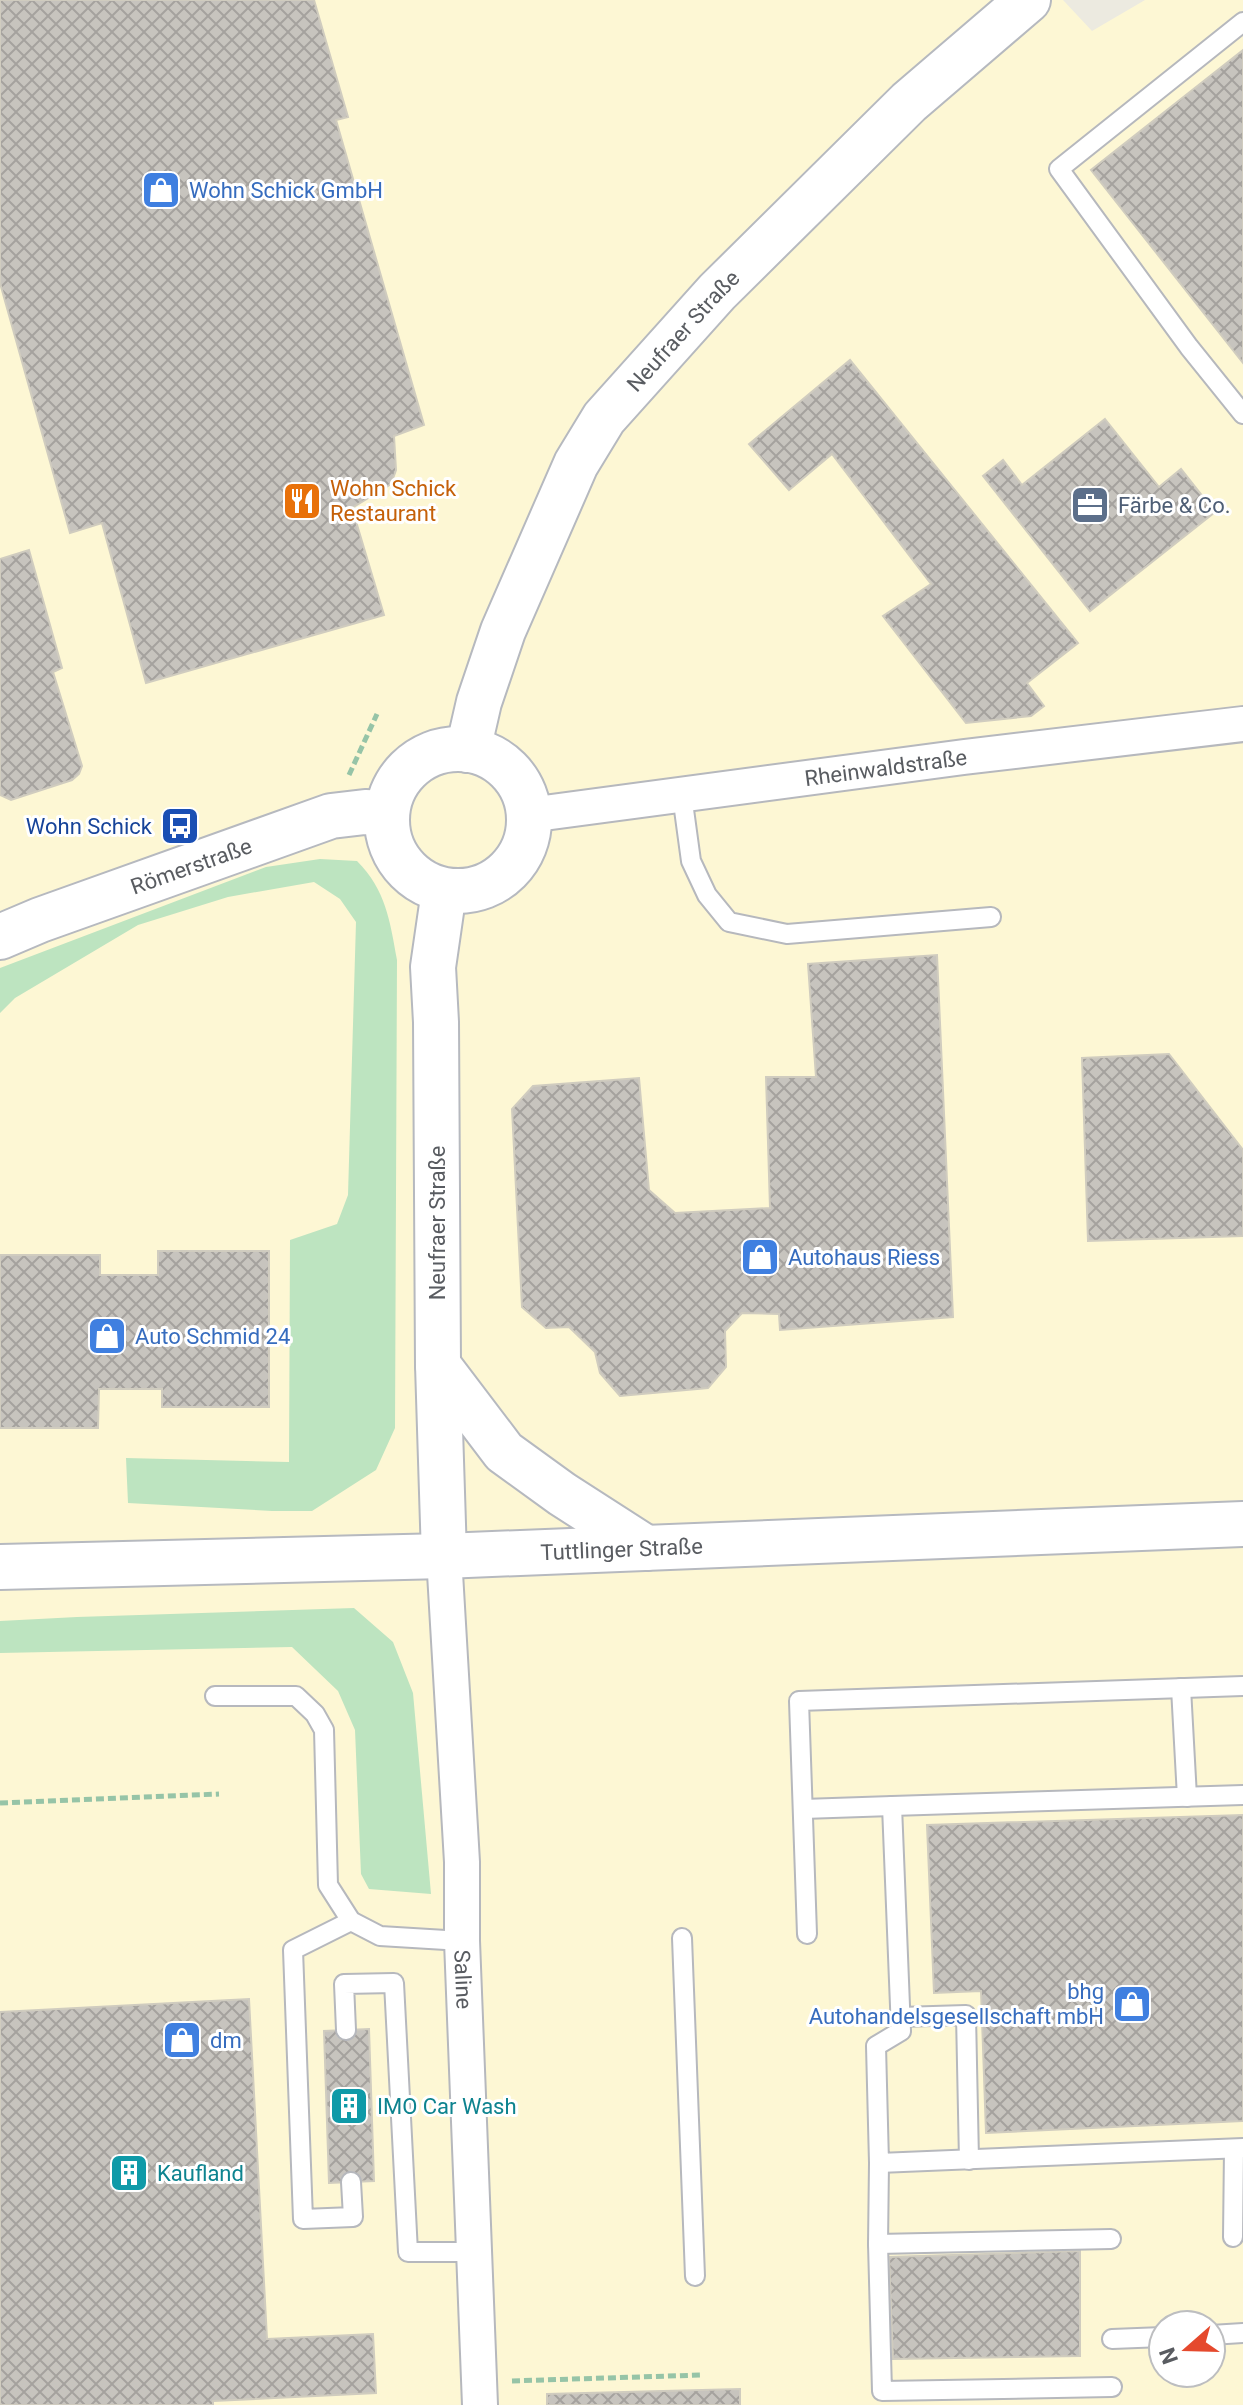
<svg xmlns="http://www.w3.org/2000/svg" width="1243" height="2405" viewBox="0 0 1243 2405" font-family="Roboto,sans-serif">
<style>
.commercial{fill:#fdf7d4;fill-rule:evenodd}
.green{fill:#bde4c0}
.building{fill:url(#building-cross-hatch);stroke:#d0ccbf;stroke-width:2}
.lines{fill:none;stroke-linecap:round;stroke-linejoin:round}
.lane-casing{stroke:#b6b8bd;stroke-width:22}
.street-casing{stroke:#b6b8bd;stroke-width:38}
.secondary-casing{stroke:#b6b9bf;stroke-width:48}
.path{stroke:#96c4a7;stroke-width:5;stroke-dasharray:8 4;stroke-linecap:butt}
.lane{stroke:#fff;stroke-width:18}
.street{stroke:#fff;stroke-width:34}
.secondary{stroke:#fff;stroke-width:44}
.labels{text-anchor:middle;stroke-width:6;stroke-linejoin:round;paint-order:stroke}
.shop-label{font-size:22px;fill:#366cbe;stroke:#fff;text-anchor:start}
.street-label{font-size:22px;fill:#595c61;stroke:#fff}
.food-label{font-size:22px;fill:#c56008;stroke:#fff;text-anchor:start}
.service-label{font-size:22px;fill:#4e5e75;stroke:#fff;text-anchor:start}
.transit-label{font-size:22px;fill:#164399;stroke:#fff;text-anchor:end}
.culture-label{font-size:22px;fill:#0d838f;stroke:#fff;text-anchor:start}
</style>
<defs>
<pattern id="building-cross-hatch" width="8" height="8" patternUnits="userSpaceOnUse" patternTransform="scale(2)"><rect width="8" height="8" fill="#c7c4be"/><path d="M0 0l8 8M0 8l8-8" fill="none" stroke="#a5a29e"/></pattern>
</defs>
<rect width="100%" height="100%" fill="#eceae0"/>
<path class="commercial" d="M0 0H1063L1092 31 1145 0H1243V2405H0ZM1163 2325H1211V2373H1163Z"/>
<g class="green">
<path d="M320 859 357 861C386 890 390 921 397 960L395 1428 376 1470 312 1511H272L128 1503 126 1458 289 1462 290 1240 337 1224 348 1195 356 922 340 899 314 882 228 897 138 925 15 998 0 1013V968L266 867Z"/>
<polygon points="354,1608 393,1642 413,1693 431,1894 369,1889 361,1874 355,1730 338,1691 292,1647 0,1653 0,1621 77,1617"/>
</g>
<g class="building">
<polygon points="0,0 314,0 348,117 336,120 424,425 394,436 396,470 391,484 352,508 384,615 146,683 102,523 70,533 0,283"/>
<polygon points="1243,50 1243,363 1091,170"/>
<polygon points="850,360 1078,643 1027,683 1044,706 1031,716 966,723 883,616 931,584 832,454 789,490 749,444"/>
<polygon points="1105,419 1159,487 1181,469 1215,512 1090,611 983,476 1003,460 1022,485"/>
<polygon points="29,550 62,668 53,672 82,766 79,774 72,780 11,800 0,795 0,559"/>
<polygon points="937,955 953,1317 780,1330 779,1314 742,1313 725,1331 726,1367 708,1388 620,1396 600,1373 595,1352 569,1327 546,1328 522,1307 512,1109 533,1086 639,1078 649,1190 675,1213 770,1208 766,1077 816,1077 808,964"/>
<polygon points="1169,1054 1243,1150 1243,1236 1088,1241 1082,1058"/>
<polygon points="158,1251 269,1251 269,1407 162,1407 162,1389 99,1389 98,1428 0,1428 0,1255 100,1255 100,1275 158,1275"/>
<polygon points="1243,1815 1243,2121 986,2133 981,1991 934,1993 927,1825"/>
<polygon points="249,1999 267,2339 373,2334 376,2393 213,2401 213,2405 0,2405 0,2012"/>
<polygon points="369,2029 374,2181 329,2183 324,2031"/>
<polygon points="1080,2251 1080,2356 893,2359 889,2257"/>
<polygon points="740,2389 740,2405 547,2405 547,2394"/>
</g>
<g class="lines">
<defs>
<g id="lane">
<polyline points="1243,22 1059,169 1189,347 1243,414"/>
<polyline points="682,795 691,861 707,895 729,922 787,934 991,917"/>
<polyline points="1181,1688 1187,1797"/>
<polyline points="215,1696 296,1696 315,1714 324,1730 328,1885 351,1921 380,1936 462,1941"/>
<polyline points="1243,1795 892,1806 901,2031 876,2046 879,2163 1243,2148"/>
<polyline points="803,1809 892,1806"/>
<polyline points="351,1921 293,1950 303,2219 353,2217 351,2182"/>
<polyline points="807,1934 799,1701 1243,1686"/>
<polyline points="682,1938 695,2276"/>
<polyline points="900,2017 966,2015 969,2160"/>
<polyline points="346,2030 344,1984 394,1983 408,2252 474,2252"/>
<polyline points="879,2163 878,2244 1111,2239"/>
<polyline points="1233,2237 1234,2149"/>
<polyline points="878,2244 882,2391 1112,2387"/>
<polyline points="1211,2335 1243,2333"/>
<polyline points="1112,2339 1163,2337"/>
</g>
<g id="street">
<path id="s1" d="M529 815 964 757 1243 724"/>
<path id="s2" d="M444 1556 462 1862V1941L480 2405"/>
</g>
<g id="secondary">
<circle cx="458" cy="820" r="71"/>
<path id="s3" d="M468 750 479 702 503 631 576 464 604 418 717 292 909 102 1028 0"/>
<path id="s4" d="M0 937 40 920 331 816 365 812 386 813"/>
<polyline points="438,1365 504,1452 562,1494 646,1548"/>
<polyline points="444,1556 438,1365 436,1022 433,967 444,891"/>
<path id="s5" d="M0 1567 444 1556 1243 1524"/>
</g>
</defs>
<use href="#lane" class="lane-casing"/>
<use href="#street" class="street-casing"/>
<use href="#secondary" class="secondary-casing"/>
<g class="path">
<polyline points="349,775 377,714"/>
<polyline points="0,1803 219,1794"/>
<polyline points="512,2381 701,2375"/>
</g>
<use href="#lane" class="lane"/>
<use href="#street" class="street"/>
<use href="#secondary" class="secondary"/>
</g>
<defs>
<symbol id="shop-square" viewBox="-11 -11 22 22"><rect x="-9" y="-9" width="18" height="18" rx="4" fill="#3f7fe0" stroke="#fff"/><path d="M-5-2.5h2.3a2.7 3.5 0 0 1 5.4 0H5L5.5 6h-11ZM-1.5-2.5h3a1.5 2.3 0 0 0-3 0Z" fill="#fff"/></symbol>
<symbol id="restaurant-square" viewBox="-11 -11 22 22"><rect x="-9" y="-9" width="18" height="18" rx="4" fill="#e8710a" stroke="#fff"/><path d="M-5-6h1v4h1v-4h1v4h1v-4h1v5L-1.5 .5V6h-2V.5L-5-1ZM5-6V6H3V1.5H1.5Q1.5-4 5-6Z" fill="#fff"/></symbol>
<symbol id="office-square" viewBox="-11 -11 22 22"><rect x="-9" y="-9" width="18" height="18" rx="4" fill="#5c6f8a" stroke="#fff"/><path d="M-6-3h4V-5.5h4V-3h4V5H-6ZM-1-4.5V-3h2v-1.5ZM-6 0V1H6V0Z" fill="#fff"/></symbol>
<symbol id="bus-square" viewBox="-11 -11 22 22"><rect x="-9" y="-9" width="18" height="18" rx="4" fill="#1a4fb4" stroke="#fff"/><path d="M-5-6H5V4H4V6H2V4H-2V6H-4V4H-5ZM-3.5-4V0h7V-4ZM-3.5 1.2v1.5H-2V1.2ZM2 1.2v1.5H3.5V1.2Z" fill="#fff"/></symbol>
<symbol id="building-square" viewBox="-11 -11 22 22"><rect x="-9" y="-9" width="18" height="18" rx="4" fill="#0f9aa8" stroke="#fff"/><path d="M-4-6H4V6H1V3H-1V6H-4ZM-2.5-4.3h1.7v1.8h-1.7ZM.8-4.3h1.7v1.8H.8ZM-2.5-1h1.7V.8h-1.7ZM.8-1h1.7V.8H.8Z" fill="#fff"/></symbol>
</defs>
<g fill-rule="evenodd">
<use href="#shop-square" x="139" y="168" width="44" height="44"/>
<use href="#restaurant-square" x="280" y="479" width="44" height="44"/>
<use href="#office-square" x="1068" y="483" width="44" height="44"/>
<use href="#bus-square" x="158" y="804" width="44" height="44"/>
<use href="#shop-square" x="738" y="1235" width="44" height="44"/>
<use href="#shop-square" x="85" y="1314" width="44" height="44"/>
<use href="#shop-square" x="1110" y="1982" width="44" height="44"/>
<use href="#shop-square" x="160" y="2018" width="44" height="44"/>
<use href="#building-square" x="327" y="2084" width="44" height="44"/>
<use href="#building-square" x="107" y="2151" width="44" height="44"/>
</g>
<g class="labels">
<g class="shop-label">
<text x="189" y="198">Wohn Schick GmbH</text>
<text x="788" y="1265">Autohaus Riess</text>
<text x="135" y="1344">Auto Schmid 24</text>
<text x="1104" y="1999" text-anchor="end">bhg<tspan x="1104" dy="25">Autohandelsgesellschaft mbH</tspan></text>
<text x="210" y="2048">dm</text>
</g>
<g class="street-label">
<text dy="8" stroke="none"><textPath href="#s3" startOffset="478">Neufraer Straße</textPath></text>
<text dy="8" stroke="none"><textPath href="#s1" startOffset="360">Rheinwaldstraße</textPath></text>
<text dy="8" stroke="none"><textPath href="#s4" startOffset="204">Römerstraße</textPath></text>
<text transform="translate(437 1223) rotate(-90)" y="8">Neufraer Straße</text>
<text dy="8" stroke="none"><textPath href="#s5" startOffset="622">Tuttlinger Straße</textPath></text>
<text dy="8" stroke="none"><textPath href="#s2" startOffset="424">Saline</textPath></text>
</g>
<g class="food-label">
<text x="330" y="496">Wohn Schick<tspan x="330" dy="25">Restaurant</tspan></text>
</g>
<g class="service-label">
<text x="1118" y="513">Färbe &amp; Co.</text>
</g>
<g class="transit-label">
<text x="152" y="834">Wohn Schick</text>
</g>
<g class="culture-label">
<text x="377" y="2114">IMO Car Wash</text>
<text x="157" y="2181">Kaufland</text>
</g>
</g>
<g transform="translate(1187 2349) rotate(250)"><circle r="38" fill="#ffffff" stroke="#bdbec0" stroke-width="2"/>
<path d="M0-6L14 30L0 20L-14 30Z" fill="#e5492d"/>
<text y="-12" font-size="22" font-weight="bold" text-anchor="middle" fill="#595c61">N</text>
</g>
</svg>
